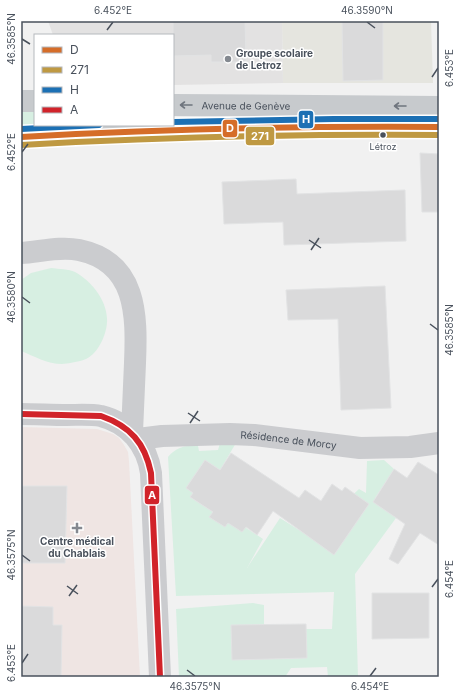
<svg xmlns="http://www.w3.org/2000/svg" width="460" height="698" viewBox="0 0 460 698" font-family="Inter,sans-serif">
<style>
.commercial{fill:#e5e5df}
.education{fill:#e3e2e2}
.medical{fill:#efe5e3}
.green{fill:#d7efe2}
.building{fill:#dadadb;stroke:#e2e3e4}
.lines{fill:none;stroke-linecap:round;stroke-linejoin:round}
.minor{stroke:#cbcccf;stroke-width:22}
.major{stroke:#c7cacd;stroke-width:22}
.bus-1-casing{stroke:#fff;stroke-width:9}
.bus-2-casing{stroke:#fff;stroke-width:9}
.bus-3-casing{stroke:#fff;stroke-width:9}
.bus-4-casing{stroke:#fff;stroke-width:9}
.bus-1{stroke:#d56d29;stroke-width:6}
.bus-2{stroke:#bf9942;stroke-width:6}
.bus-3{stroke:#1c70b4;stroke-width:6}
.bus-4{stroke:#d1232a;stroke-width:6}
.oneway{stroke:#6f757e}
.ticks{fill:none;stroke:#49515c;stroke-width:1.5}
.poi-dot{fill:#848990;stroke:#fff;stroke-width:1.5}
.bus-dot{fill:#49515c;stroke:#fff;stroke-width:1.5}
.labels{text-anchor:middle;stroke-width:3;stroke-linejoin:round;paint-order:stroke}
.bus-label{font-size:9px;fill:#49515c;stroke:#fff}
.poi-label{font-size:10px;font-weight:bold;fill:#49515c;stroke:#fff;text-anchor:start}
.street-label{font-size:10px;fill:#49515c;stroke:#fff}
.line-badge{stroke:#fff;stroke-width:1.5}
.badge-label{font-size:11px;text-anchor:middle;font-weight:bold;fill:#fff}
.neatline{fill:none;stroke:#49515c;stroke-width:1.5}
.ticks-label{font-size:10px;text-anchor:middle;fill:#49515c}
</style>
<rect width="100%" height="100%" fill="#f1f1f1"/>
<polygon class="commercial" points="282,21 431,21 433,83 283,83"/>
<polygon class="education" points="48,21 282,21 283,83 173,85 173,35 53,35"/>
<polygon class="medical" points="21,427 97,429 113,434 119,438 124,445 128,452 129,461 140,677 21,677"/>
<g class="green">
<polygon points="21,112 35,112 35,125 89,125 21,129"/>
<path d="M51 268C59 269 69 269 75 272 91 281 106 299 107 318 108 332 99 353 86 359 82 361 66 364 62 364 47 364 34 356 21 351V280L31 273Z"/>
<path d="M220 443H236L220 470 205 460 186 488 193 493 190 497 213 512 209 517 228 523 231 518 263 539 247 568 280 518 310 537 313 532 359 489 366 493 367 461 384 460 394 469 375 498 383 503 396 518 355 574 358 677H328L327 667 291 668 285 677H179L176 609 253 603 264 605V627L306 629H332L334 592 176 596 168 457C176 447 186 445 198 446L199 451 218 450Z"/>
</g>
<g class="building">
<polygon points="173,21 245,21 246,62 211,62 211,55 173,56"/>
<polygon points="342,21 383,21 383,80 343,81"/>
<polygon points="420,153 439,154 439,212 422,212"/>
<polygon points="296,179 297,194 405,190 406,241 284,245 283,222 224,224 222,182"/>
<polygon points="385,286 391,408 341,410 338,319 288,320 286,290"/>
<polygon points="231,453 299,498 305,490 321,501 332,484 342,491 345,487 369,504 334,555 273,511 257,535 246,527 242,532 228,523 225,527 209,517 213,512 190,497 193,493 186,488 205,460 220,470"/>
<polygon points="418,462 439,475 439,545 420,533 398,564 389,559 405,524 373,502 394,469 407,478"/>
<polygon points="21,486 67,486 65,563 21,563"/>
<polygon points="372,593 429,593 429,638 372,639"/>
<polygon points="21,606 53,607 53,625 62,625 61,677 21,677"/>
<polygon points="306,624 307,658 232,660 231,625"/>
</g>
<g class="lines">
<g class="minor">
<path d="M21 253C39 252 60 246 79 250 137 262 137 315 135 363 134 386 133 409 132 432"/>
<path d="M21 414C36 414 52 415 67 415 78 415 90 414 101 416 129 423 147 445 151 473L160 677"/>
<path id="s1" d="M138 439 162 436 230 434 254 435 360 448 410 447 439 443"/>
</g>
<g class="major">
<polyline points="21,101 35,101"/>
<path id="s2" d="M173 105 439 107"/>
<path d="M21 137C160 129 299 125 439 127"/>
</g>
<defs>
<path id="bus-1" d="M21 137C160 129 299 126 439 127"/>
<path id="bus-2" d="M21 145C161 137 300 134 439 135"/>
<g id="bus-3">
<polyline points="173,122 334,119 439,119"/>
<polyline points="21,129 99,125"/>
</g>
<path id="bus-4" d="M21 414 101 416C130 426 145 443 151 473L160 677"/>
</defs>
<use href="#bus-1" class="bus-1-casing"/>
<use href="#bus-2" class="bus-2-casing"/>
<use href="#bus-3" class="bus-3-casing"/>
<use href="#bus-4" class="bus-4-casing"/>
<use href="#bus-1" class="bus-1"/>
<use href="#bus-2" class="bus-2"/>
<use href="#bus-3" class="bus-3"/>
<use href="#bus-4" class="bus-4"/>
</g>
<defs><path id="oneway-shaft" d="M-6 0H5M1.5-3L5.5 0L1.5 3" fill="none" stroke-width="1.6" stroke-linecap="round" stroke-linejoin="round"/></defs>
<g class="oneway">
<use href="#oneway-shaft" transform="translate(186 105) rotate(180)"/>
<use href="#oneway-shaft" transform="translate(400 106) rotate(-180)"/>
</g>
<path class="ticks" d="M367 22 375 28M107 30 113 22M22 39 30 44M432 77 438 68M22 152 28 144M309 240 321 248M311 250 319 238M22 297 30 303M430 324 438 330M188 413 200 421M190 423 198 411M22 555 30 561M67 586 78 594M432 587 438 579M69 596 77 585M22 663 28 654M187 670 195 676M370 676 376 668"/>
<g class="poi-dot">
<circle cx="228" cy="59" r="4"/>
<path d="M75 522h4v4h4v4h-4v4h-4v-4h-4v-4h4z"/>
</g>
<circle class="bus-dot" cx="383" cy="135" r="3.5"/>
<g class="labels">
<g class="bus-label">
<text x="383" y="150">Létroz</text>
</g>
<g class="poi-label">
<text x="236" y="57">Groupe scolaire<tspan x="236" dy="12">de Letroz</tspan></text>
<text x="77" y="545" text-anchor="middle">Centre médical<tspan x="77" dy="12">du Chablais</tspan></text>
</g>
<g class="street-label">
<text dy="4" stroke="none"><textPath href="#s2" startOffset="73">Avenue de Genève</textPath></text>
<text dy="4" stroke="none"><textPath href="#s1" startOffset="151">Résidence de Morcy</textPath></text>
</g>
</g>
<g class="line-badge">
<rect x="298" y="110" width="16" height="19" rx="4" fill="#1c70b4"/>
<rect x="222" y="119" width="16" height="19" rx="4" fill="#d56d29"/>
<rect x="245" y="126" width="30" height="20" rx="4" fill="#bf9942"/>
<rect x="144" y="485" width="16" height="20" rx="4" fill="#d1232a"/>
</g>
<g class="badge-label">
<text x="306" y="123">H</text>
<text x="230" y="132">D</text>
<text x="260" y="140">271</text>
<text x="152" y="499">A</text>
</g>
<rect width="460" height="698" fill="none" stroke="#ffffff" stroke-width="44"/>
<rect x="34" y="34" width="140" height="92" fill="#ffffff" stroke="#b6b9be"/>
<rect x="42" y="47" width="20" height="6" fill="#d56d29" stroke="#b6b9be"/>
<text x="70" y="54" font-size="12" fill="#49515c">D</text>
<rect x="42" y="67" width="20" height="6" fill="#bf9942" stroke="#b6b9be"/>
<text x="70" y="74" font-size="12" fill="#49515c">271</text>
<rect x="42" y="87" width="20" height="6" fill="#1c70b4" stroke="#b6b9be"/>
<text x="70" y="94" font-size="12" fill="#49515c">H</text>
<rect x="42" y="107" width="20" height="6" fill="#d1232a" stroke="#b6b9be"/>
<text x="70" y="114" font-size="12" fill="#49515c">A</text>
<rect x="22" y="22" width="416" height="654" class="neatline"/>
<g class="ticks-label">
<text x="113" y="14">6.452°E</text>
<text x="367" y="14">46.3590°N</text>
<text transform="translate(11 39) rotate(-90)" y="4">46.3585°N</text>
<text transform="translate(449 68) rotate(-90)" y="4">6.453°E</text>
<text transform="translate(11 152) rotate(-90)" y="4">6.452°E</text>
<text transform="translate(11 297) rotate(-90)" y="4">46.3580°N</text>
<text transform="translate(449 330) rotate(-90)" y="4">46.3585°N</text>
<text transform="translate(11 555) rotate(-90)" y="4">46.3575°N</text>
<text transform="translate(449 579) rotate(-90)" y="4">6.454°E</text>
<text transform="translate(11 663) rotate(-90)" y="4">6.453°E</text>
<text x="195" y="690">46.3575°N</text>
<text x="370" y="690">6.454°E</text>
</g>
</svg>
